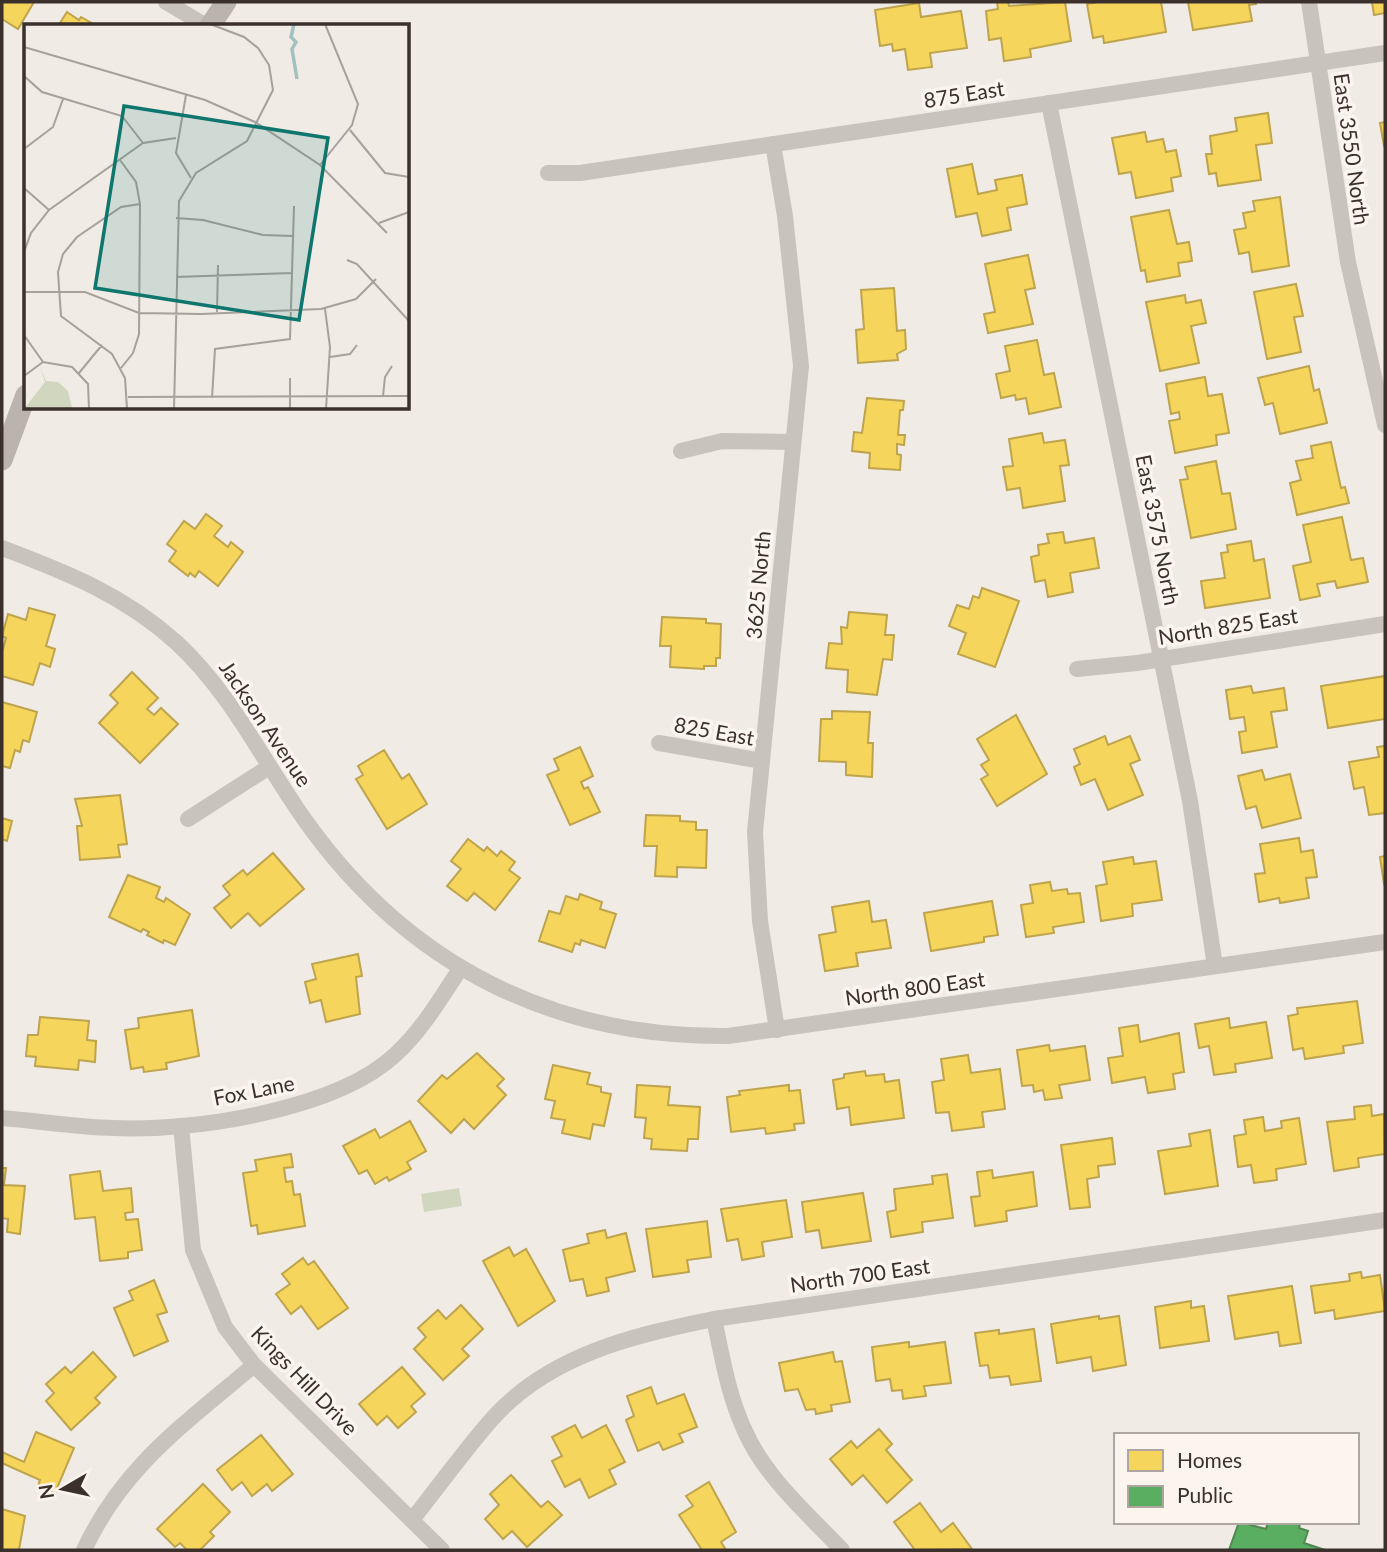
<svg xmlns="http://www.w3.org/2000/svg" width="1387" height="1552" viewBox="0 0 1387 1552" font-family="Lato,sans-serif">
<style>
.green{fill:#d1d6bf}
.homes{fill:#f6d55c;stroke:#bea44d;stroke-width:2}
.public{fill:#5aae61;stroke:#518851;stroke-width:2}
.lines{fill:none;stroke-linecap:round;stroke-linejoin:round}
.street{stroke:#c9c3be;stroke-width:16}
.secondary{stroke:#bab3ae;stroke-width:21}
.labels{text-anchor:middle;stroke-width:7;stroke-linejoin:round;paint-order:stroke}
.street-label{font-size:21px;fill:#3b302b;stroke:#fbf5ee}
.inset-river{fill:none;stroke:#a1c2c1;stroke-width:3.5}
.inset-road{fill:none;stroke:#a8a09b;stroke-width:2}
.view{fill:#0f766e;fill-opacity:0.15;stroke:#0f766e;stroke-width:3.5}
.inset-edge{fill:none;stroke:#3b302b;stroke-width:3.5}
</style>
<rect width="100%" height="100%" fill="#f0ebe5"/>
<polygon class="green" points="459,1188 462,1206 424,1212 421,1194"/>
<g class="homes">
<polygon points="2,2 34,2 18,29 2,19"/>
<polygon points="997,2 1008,2 1009,6 1065,2 1071,41 1030,49 1031,57 1004,61 1001,38 989,40 986,11 998,9"/>
<polygon points="1098,2 1161,2 1166,32 1104,43 1103,36 1093,38 1087,4"/>
<polygon points="1188,2 1255,2 1256,4 1249,5 1252,21 1193,30"/>
<polygon points="1372,2 1385,2 1385,13 1374,15"/>
<polygon points="919,3 921,17 961,11 967,48 930,53 932,67 908,70 905,49 893,51 892,44 880,46 875,10"/>
<polygon points="67,12 79,20 81,17 97,26 58,26"/>
<polygon points="1268,113 1272,143 1256,145 1261,180 1218,186 1216,173 1209,174 1206,154 1212,154 1210,136 1237,131 1235,118"/>
<polygon points="1385,122 1385,146 1384,146 1380,123"/>
<polygon points="1145,132 1147,142 1163,139 1166,152 1176,150 1181,176 1171,178 1173,191 1136,198 1131,172 1119,174 1112,138"/>
<polygon points="972,164 978,194 997,190 995,180 1022,175 1027,204 1007,208 1011,230 982,236 977,213 956,217 947,169"/>
<polygon points="1280,197 1289,266 1252,272 1249,252 1239,254 1234,230 1246,228 1243,213 1255,211 1253,201"/>
<polygon points="1169,210 1177,244 1189,242 1192,261 1178,263 1180,276 1147,282 1145,270 1141,271 1131,217"/>
<polygon points="1028,255 1035,288 1025,290 1033,324 988,333 984,314 995,312 985,264"/>
<polygon points="1296,284 1303,316 1294,317 1301,352 1267,359 1254,292"/>
<polygon points="894,288 897,331 905,330 906,349 897,354 898,360 858,363 856,330 864,329 861,290"/>
<polygon points="1185,295 1186,303 1201,300 1206,323 1191,326 1199,363 1160,371 1146,302"/>
<polygon points="1037,340 1044,375 1054,373 1061,407 1029,414 1026,398 1016,400 1015,395 1001,398 996,374 1010,371 1005,346"/>
<polygon points="1309,366 1314,391 1319,389 1327,423 1280,434 1273,403 1265,405 1258,378"/>
<polygon points="1205,377 1208,396 1222,394 1229,433 1216,435 1217,445 1175,453 1169,421 1180,419 1179,412 1171,414 1166,384"/>
<polygon points="867,398 904,401 903,410 900,410 898,435 905,435 904,445 897,444 897,454 901,455 900,470 869,468 870,453 852,451 854,432 862,433"/>
<polygon points="1042,433 1044,443 1065,440 1069,465 1060,466 1065,501 1023,508 1020,488 1007,490 1003,467 1013,466 1009,439"/>
<polygon points="1331,442 1341,488 1345,487 1349,503 1297,515 1290,483 1301,480 1296,461 1313,458 1311,446"/>
<polygon points="1216,461 1222,494 1230,493 1236,529 1191,538 1180,480 1188,479 1185,467"/>
<polygon points="206,514 222,526 214,536 228,547 231,542 243,552 218,586 199,571 195,577 190,573 188,576 169,561 176,551 167,544 184,521 195,529"/>
<polygon points="1342,517 1351,560 1363,558 1368,582 1337,588 1335,581 1317,584 1320,596 1300,600 1293,566 1311,562 1303,525"/>
<polygon points="1063,532 1065,543 1094,538 1099,568 1070,573 1073,592 1048,597 1045,580 1035,582 1031,557 1039,555 1038,545 1049,543 1047,534"/>
<polygon points="1251,541 1254,561 1264,559 1270,598 1205,608 1201,581 1225,578 1221,553 1228,552 1227,545"/>
<polygon points="982,588 1019,601 995,667 958,654 966,633 949,626 957,605 969,609 973,596 979,598"/>
<polygon points="29,608 55,615 46,646 55,649 50,667 40,663 33,685 2,676 2,653 6,638 2,636 8,614 26,620"/>
<polygon points="849,612 887,615 885,635 894,635 892,660 883,659 877,695 847,692 848,670 826,668 829,643 842,644 841,627 847,628"/>
<polygon points="662,617 706,619 706,623 721,624 720,658 716,658 716,666 704,666 704,669 670,667 671,646 660,646"/>
<polygon points="132,672 158,698 147,709 154,715 161,708 178,724 140,763 99,723 118,703 110,695"/>
<polygon points="1385,676 1385,719 1328,728 1321,686"/>
<polygon points="1251,686 1253,693 1284,688 1287,710 1271,712 1277,747 1242,753 1239,732 1246,731 1244,717 1230,719 1226,690"/>
<polygon points="2,702 37,712 29,742 23,740 20,752 15,750 10,768 2,766"/>
<polygon points="832,711 870,712 868,743 873,743 872,777 846,775 846,762 819,761 821,719 832,719"/>
<polygon points="1016,715 1047,774 997,806 981,779 988,775 981,765 989,760 977,739"/>
<polygon points="1105,736 1108,745 1130,736 1140,760 1130,764 1143,795 1108,810 1095,779 1081,785 1074,767 1080,764 1074,749"/>
<polygon points="1385,746 1385,813 1369,815 1364,787 1354,789 1349,762 1379,757 1377,747"/>
<polygon points="580,747 593,776 581,782 584,789 588,787 600,812 570,825 547,775 559,770 554,759"/>
<polygon points="384,750 402,779 409,774 427,804 387,829 356,779 363,775 358,766"/>
<polygon points="1262,770 1265,780 1290,774 1301,818 1262,828 1256,806 1246,809 1238,776"/>
<polygon points="120,795 127,844 118,845 120,857 80,860 77,826 82,826 75,799"/>
<polygon points="646,815 680,816 680,821 696,822 696,830 707,830 706,868 677,867 677,877 655,876 657,846 644,846"/>
<polygon points="2,818 12,821 7,841 2,839"/>
<polygon points="1299,838 1301,852 1313,850 1317,877 1306,878 1309,898 1280,903 1279,898 1259,902 1255,874 1265,873 1260,844"/>
<polygon points="468,839 484,851 487,847 497,856 501,851 515,862 509,870 520,878 495,910 474,893 467,901 447,886 461,869 451,861"/>
<polygon points="273,853 304,889 260,926 248,913 231,928 214,908 230,895 223,886 243,870 247,875"/>
<polygon points="1385,856 1385,883 1384,884 1380,857"/>
<polygon points="1133,857 1134,864 1156,861 1162,900 1132,904 1133,916 1101,921 1096,886 1107,884 1103,862"/>
<polygon points="128,875 160,887 156,898 164,902 166,898 190,914 175,945 164,940 163,943 147,935 149,932 143,929 141,932 109,917"/>
<polygon points="1050,882 1052,891 1067,889 1068,894 1080,893 1084,922 1053,927 1054,933 1026,937 1021,905 1033,903 1030,885"/>
<polygon points="580,894 602,902 600,909 616,914 605,948 581,940 580,945 575,943 572,952 539,941 549,911 560,914 566,896 578,900"/>
<polygon points="869,901 872,922 886,920 891,948 856,953 858,966 825,971 819,935 836,932 832,907"/>
<polygon points="992,901 998,935 984,937 984,942 931,951 924,913"/>
<polygon points="358,954 362,976 356,977 360,1014 326,1022 321,1000 310,1003 305,982 316,979 312,964"/>
<polygon points="1357,1001 1363,1043 1343,1046 1344,1053 1305,1059 1303,1048 1293,1050 1288,1016 1298,1014 1297,1008"/>
<polygon points="192,1010 199,1056 166,1063 167,1069 144,1072 143,1067 131,1069 125,1030 139,1028 138,1018"/>
<polygon points="40,1017 89,1021 87,1040 96,1041 95,1062 79,1060 78,1070 35,1066 36,1057 26,1056 28,1035 38,1035"/>
<polygon points="1229,1018 1230,1028 1266,1022 1272,1058 1235,1064 1236,1072 1214,1075 1209,1046 1199,1048 1195,1024"/>
<polygon points="1138,1025 1140,1042 1179,1033 1184,1072 1173,1074 1175,1089 1148,1093 1145,1077 1112,1083 1108,1058 1123,1056 1119,1028"/>
<polygon points="1049,1045 1050,1051 1085,1046 1090,1080 1059,1085 1062,1098 1045,1100 1043,1090 1034,1092 1033,1085 1022,1086 1017,1050"/>
<polygon points="477,1053 504,1079 497,1086 506,1095 474,1129 464,1119 451,1133 418,1101 442,1075 447,1079"/>
<polygon points="968,1055 971,1073 1000,1069 1005,1109 982,1112 984,1127 952,1131 949,1112 936,1113 932,1082 944,1080 941,1059"/>
<polygon points="553,1065 590,1073 587,1084 601,1087 601,1092 611,1094 604,1126 593,1124 590,1139 562,1133 565,1120 551,1118 555,1101 545,1099"/>
<polygon points="865,1071 866,1076 884,1074 885,1082 899,1080 904,1118 851,1125 849,1107 837,1109 833,1080 844,1078 844,1074"/>
<polygon points="637,1085 670,1087 668,1105 700,1107 698,1139 688,1139 687,1151 651,1149 652,1139 644,1138 646,1118 635,1117"/>
<polygon points="789,1085 789,1091 800,1090 804,1123 794,1124 795,1130 766,1134 765,1128 731,1132 727,1097 740,1095 739,1091"/>
<polygon points="1371,1105 1372,1116 1384,1114 1385,1154 1358,1158 1359,1167 1334,1171 1327,1122 1355,1119 1354,1107"/>
<polygon points="1263,1117 1265,1131 1282,1128 1281,1121 1299,1118 1306,1164 1276,1169 1277,1180 1254,1183 1251,1165 1238,1167 1234,1136 1246,1134 1244,1120"/>
<polygon points="410,1121 426,1151 407,1162 411,1169 389,1181 387,1177 375,1184 367,1170 359,1174 343,1146 375,1129 380,1138"/>
<polygon points="1210,1130 1218,1186 1165,1194 1158,1151 1191,1146 1189,1134"/>
<polygon points="1112,1138 1115,1164 1098,1166 1099,1177 1087,1179 1090,1207 1070,1209 1061,1145"/>
<polygon points="291,1154 293,1167 284,1168 286,1182 292,1181 294,1195 300,1194 305,1226 258,1234 257,1225 251,1226 243,1173 257,1171 255,1160"/>
<polygon points="2,1168 6,1168 4,1185 25,1186 20,1234 7,1232 8,1219 2,1218"/>
<polygon points="992,1170 993,1178 1033,1172 1037,1206 1006,1211 1007,1221 975,1226 971,1197 980,1196 977,1172"/>
<polygon points="100,1171 103,1191 131,1188 133,1212 125,1213 126,1220 138,1219 142,1250 128,1252 128,1258 100,1261 95,1217 75,1219 70,1175"/>
<polygon points="947,1174 953,1218 922,1222 923,1232 891,1237 887,1212 896,1210 894,1189 933,1184 932,1176"/>
<polygon points="863,1193 871,1241 822,1248 819,1230 806,1232 802,1202"/>
<polygon points="786,1200 792,1237 762,1242 764,1256 742,1260 738,1239 727,1241 721,1209"/>
<polygon points="707,1221 711,1257 687,1260 689,1272 653,1277 646,1229"/>
<polygon points="605,1230 607,1238 626,1233 635,1271 606,1278 609,1291 587,1296 583,1279 570,1281 563,1250 589,1243 587,1234"/>
<polygon points="509,1247 514,1256 526,1249 555,1301 518,1326 483,1261"/>
<polygon points="303,1258 308,1265 314,1261 348,1308 318,1329 301,1306 291,1314 276,1294 290,1284 282,1274"/>
<polygon points="1361,1272 1362,1278 1380,1275 1385,1311 1335,1319 1334,1310 1315,1313 1311,1286 1350,1281 1349,1274"/>
<polygon points="154,1280 167,1312 157,1315 168,1341 134,1356 114,1308 133,1300 129,1291"/>
<polygon points="1292,1286 1301,1343 1280,1346 1278,1332 1235,1339 1228,1296"/>
<polygon points="1191,1301 1191,1308 1204,1306 1209,1341 1160,1348 1155,1307"/>
<polygon points="461,1305 483,1329 462,1349 469,1356 443,1380 414,1349 426,1337 418,1328 438,1310 446,1319"/>
<polygon points="1099,1316 1099,1319 1119,1316 1126,1365 1093,1371 1091,1357 1057,1363 1051,1324"/>
<polygon points="1034,1329 1041,1381 1011,1385 1009,1376 990,1378 988,1365 980,1366 975,1333 999,1330 999,1334"/>
<polygon points="909,1342 909,1347 945,1342 951,1383 924,1386 926,1396 903,1399 902,1390 892,1391 890,1379 876,1381 872,1347"/>
<polygon points="93,1352 116,1377 95,1398 100,1403 71,1430 46,1401 54,1393 46,1384 65,1367 71,1373"/>
<polygon points="833,1352 835,1362 842,1361 850,1402 831,1405 832,1411 816,1414 815,1409 806,1410 798,1389 785,1391 779,1363"/>
<polygon points="402,1367 425,1394 411,1406 416,1412 398,1428 387,1416 377,1425 359,1404"/>
<polygon points="651,1387 657,1404 684,1394 697,1427 679,1434 683,1442 663,1450 659,1442 638,1451 626,1420 634,1416 627,1396"/>
<polygon points="575,1425 582,1438 606,1425 625,1462 609,1470 616,1484 589,1498 580,1479 565,1487 552,1461 562,1456 552,1437"/>
<polygon points="879,1429 892,1444 886,1450 912,1480 887,1503 863,1475 852,1485 830,1459 851,1441 857,1448"/>
<polygon points="36,1432 74,1448 55,1493 38,1486 40,1480 2,1463 2,1452 24,1462"/>
<polygon points="261,1435 293,1474 272,1491 267,1484 252,1496 242,1482 232,1490 217,1470"/>
<polygon points="511,1475 541,1507 548,1501 562,1515 527,1547 512,1531 503,1539 485,1519 499,1505 490,1494"/>
<polygon points="709,1482 736,1532 721,1542 726,1550 702,1550 679,1515 693,1506 686,1496"/>
<polygon points="203,1484 230,1512 210,1532 214,1536 200,1550 187,1550 180,1543 175,1547 157,1529"/>
<polygon points="920,1503 941,1532 953,1523 972,1549 915,1550 894,1522"/>
<polygon points="2,1509 25,1516 19,1550 2,1550"/>
</g>
<polygon class="public" points="1239,1522 1266,1529 1268,1522 1296,1522 1300,1524 1299,1528 1308,1531 1304,1543 1325,1550 1229,1550"/>
<g class="lines">
<g class="street">
<polyline points="166,2 206,26"/>
<polyline points="1309,2 1348,262 1385,425"/>
<polyline points="1049,103 1190,801 1215,966"/>
<polyline points="773,144 785,216 801,366 755,832 760,921 777,1030"/>
<polyline points="548,173 580,173 1385,53"/>
<polyline points="681,451 722,441 792,442"/>
<path d="M2 548C68 573 124 595 177 643 232 694 264 763 307 823 409 965 553 1038 728 1036L1385 942"/>
<polyline points="1077,669 1137,663 1385,624"/>
<polyline points="659,743 762,761"/>
<polyline points="188,819 269,767"/>
<path d="M2 1118C39 1121 76 1127 113 1128 192 1132 337 1110 396 1054 423 1029 440 999 460 969"/>
<polyline points="181,1126 193,1250 225,1327 254,1365 442,1550"/>
<path d="M714 1319C722 1356 728 1394 744 1429 764 1476 807 1513 842 1550"/>
<path d="M412 1520C438 1487 464 1451 492 1419 549 1355 634 1335 714 1319L1385 1220"/>
<path d="M84 1550C123 1466 185 1424 254 1365"/>
</g>
<g class="secondary">
<polyline points="210,26 226,2"/>
<polyline points="2,460 26,395"/>
</g>
</g>
<g class="labels">
<g class="street-label">
<text transform="translate(964 95) rotate(-9)" y="7">875 East</text>
<text transform="translate(1351 149) rotate(82)" y="7">East 3550 North</text>
<text transform="translate(1157 530) rotate(79)" y="7">East 3575 North</text>
<text transform="translate(759 585) rotate(-85)" y="7">3625 North</text>
<text transform="translate(1228 627) rotate(-9)" y="7">North 825 East</text>
<text transform="translate(265 724) rotate(56)" y="7">Jackson Avenue</text>
<text transform="translate(714 732) rotate(10)" y="7">825 East</text>
<text transform="translate(915 989) rotate(-8)" y="7">North 800 East</text>
<text transform="translate(254 1091) rotate(-11)" y="7">Fox Lane</text>
<text transform="translate(860 1276) rotate(-8)" y="7">North 700 East</text>
<text transform="translate(304 1381) rotate(46)" y="7">Kings Hill Drive</text>
</g>
</g>
<g transform="translate(24 24)">
<rect width="385" height="385" fill="#f0ebe5"/>
<path d="M16 343 22 357 34 358 44 367 48 384 0 385 21 358Z" fill="#d1d6bf"/>
<path class="inset-river" d="M270 0 267 13 272 18 268 25 273 55"/>
<path class="inset-road" d="M0 23 181 76 231 98 296 141 363 209M0 52 18 68 98 92 119 119M162 71 152 129 167 154M326 106 361 149 385 153M0 125 29 103 39 75M96 136 112 158 116 180 115 310 109 329 97 344M296 141 328 101 334 80 301 0M0 164 25 186M152 194 179 196 239 211 269 212M355 199 385 188M0 228 7 209 25 186 119 119 152 114M323 236 333 240 385 297M152 253 268 249M0 268H61L115 289 177 290 297 285 332 275 352 255M301 285 306 323 302 385M193 288 194 241M0 311 19 338M306 333 326 330 333 321M55 349 78 321M0 352 19 338 48 343 64 360 65 385M266 354V385M359 372 361 353 368 342M104 373 385 372M188 374 191 325 266 315 270 182M103 385 101 354 88 330 37 292 34 248 39 230 53 213 97 183 116 180M150 385 155 177 172 149 223 117 249 66 245 41 234 24 220 13 186 0"/>
<path class="view" d="M100 82 304 114 275 296 71 264Z"/>
<rect width="385" height="385" class="inset-edge"/>
</g>
<rect width="1387" height="1552" fill="none" stroke="#3b302b" stroke-width="7"/>
<rect x="1114" y="1433" width="245" height="91" fill="#fbf5ee" stroke="#aea6a0" stroke-width="2"/>
<rect x="1128" y="1450" width="35" height="21" fill="#f6d55c" stroke="#aea6a0" stroke-width="2"/>
<text x="1177" y="1468" font-size="21" fill="#3b302b">Homes</text>
<rect x="1128" y="1486" width="35" height="21" fill="#5aae61" stroke="#aea6a0" stroke-width="2"/>
<text x="1177" y="1503" font-size="21" fill="#3b302b">Public</text>
<g transform="translate(63 1489) rotate(261)" stroke="#fbf5ee" stroke-width="5" paint-order="stroke">
<path d="M0-5L12 26L0 18L-12 26Z" fill="#3b302b"/>
<text y="-10" font-size="19" font-weight="bold" text-anchor="middle" fill="#3b302b">N</text>
</g>
</svg>
